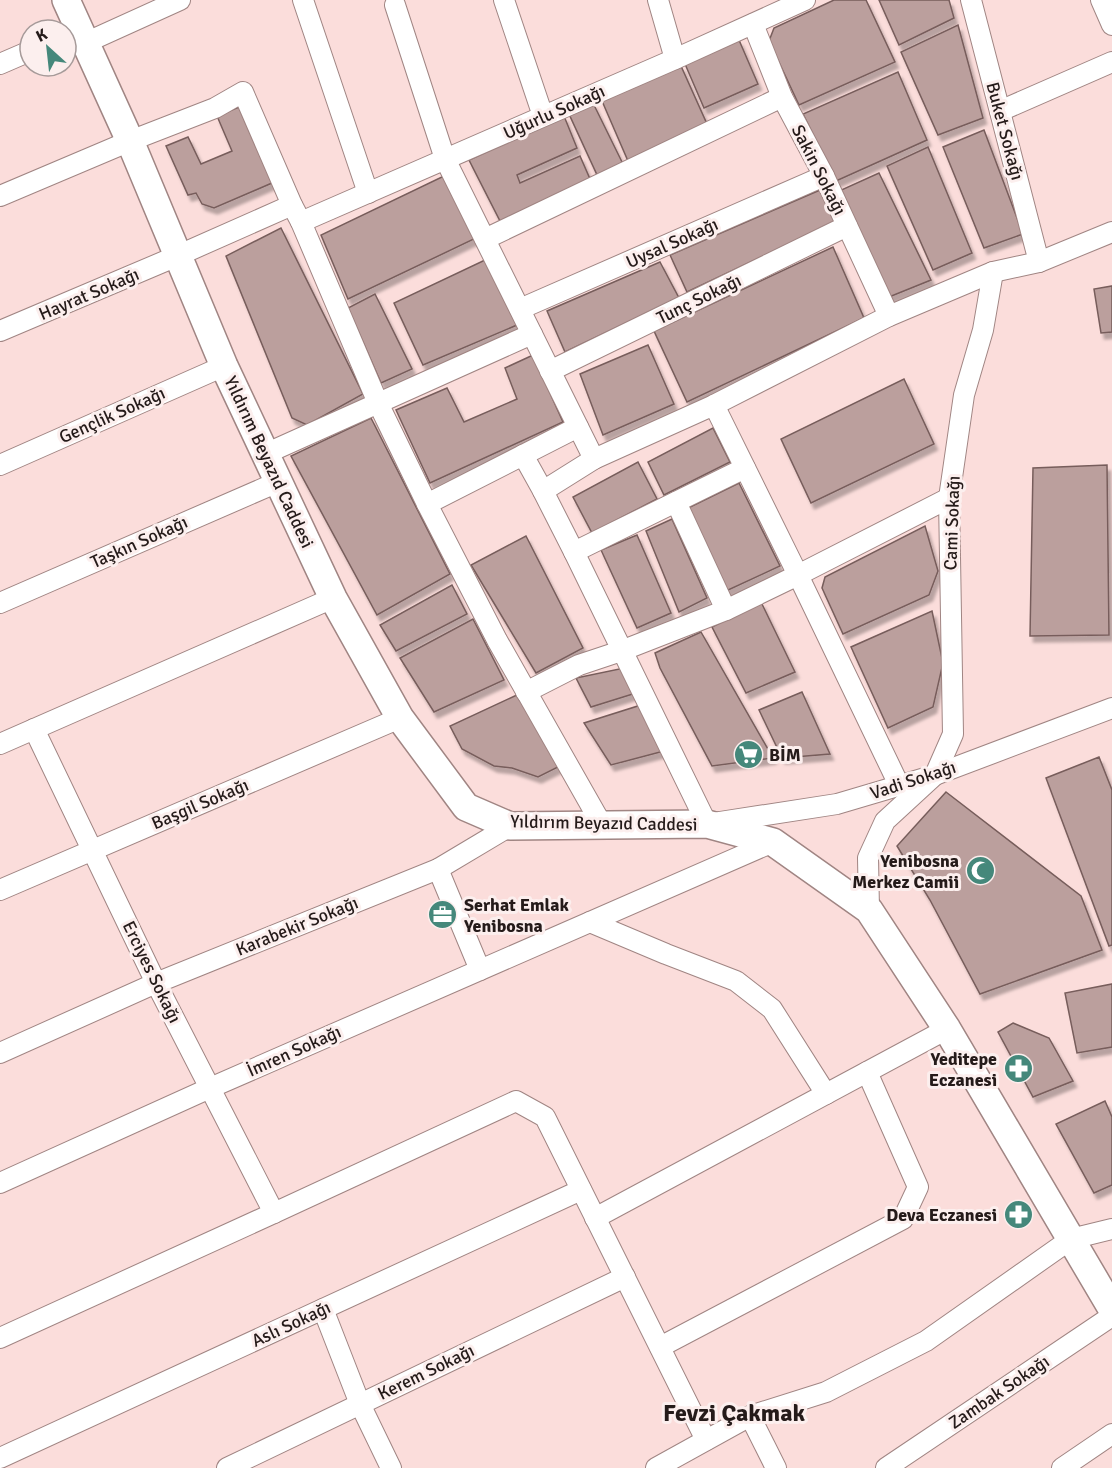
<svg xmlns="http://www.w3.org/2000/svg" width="1112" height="1468" viewBox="0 0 1112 1468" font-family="Signika,sans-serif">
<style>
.building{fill:#bb9f9d;stroke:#775d5b;stroke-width:1.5;filter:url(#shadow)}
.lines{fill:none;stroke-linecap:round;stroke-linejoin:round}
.minor-casing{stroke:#a08583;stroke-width:22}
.secondary-casing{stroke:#a08583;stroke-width:30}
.minor{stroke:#fff;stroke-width:20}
.secondary{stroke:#fff;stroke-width:27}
.labels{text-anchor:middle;stroke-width:6;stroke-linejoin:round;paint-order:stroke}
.street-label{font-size:18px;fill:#251b1a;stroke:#fcefee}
.poi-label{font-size:18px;font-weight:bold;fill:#251b1a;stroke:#fcefee;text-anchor:end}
.district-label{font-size:24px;font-weight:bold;fill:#251b1a;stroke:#fcefee}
</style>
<defs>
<filter id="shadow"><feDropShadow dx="3.5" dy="6" stdDeviation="1.5" flood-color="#0004"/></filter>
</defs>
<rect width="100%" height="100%" fill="#fbdddb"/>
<g class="building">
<polygon points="834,0 866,0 895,62 799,105 769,41 774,28"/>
<polygon points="879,0 949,0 954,18 899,45"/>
<polygon points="958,25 983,118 938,135 901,52"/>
<polygon points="739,40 758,84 704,108 685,64"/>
<polygon points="681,66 707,124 628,161 602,101"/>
<polygon points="898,72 927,140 836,181 803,114"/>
<polygon points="593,103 624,166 598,177 569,114"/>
<polygon points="239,107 272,183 214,208 202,204 196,193 188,195 166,146 188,137 201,164 232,151 217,116"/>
<polygon points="564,116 577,148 517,175 520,183 580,156 590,179 500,221 469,160"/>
<polygon points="984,130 1023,234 984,248 943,147"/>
<polygon points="928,147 972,253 933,270 887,166"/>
<polygon points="879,173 931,280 889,297 839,191"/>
<polygon points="446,175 476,238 348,299 321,235"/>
<polygon points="820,190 836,222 687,292 670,255"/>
<polygon points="281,228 363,394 307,425 292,418 226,256"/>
<polygon points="833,247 864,318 687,402 654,331"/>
<polygon points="485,260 517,325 423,365 394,303"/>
<polygon points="660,262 679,298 565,352 547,311"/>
<polygon points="1112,286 1112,332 1101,333 1094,289"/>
<polygon points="375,294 412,369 381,383 348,308"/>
<polygon points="648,345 674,404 603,435 580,374"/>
<polygon points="533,355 563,422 430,483 396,410 447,388 464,422 517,399 505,368"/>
<polygon points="904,379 934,444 811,503 781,439"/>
<polygon points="371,418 450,574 377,615 291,456"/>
<polygon points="713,428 730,462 664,495 648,462"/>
<polygon points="638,462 657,499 592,533 573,497"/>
<polygon points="1107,465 1109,635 1030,636 1033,468"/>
<polygon points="739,483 780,566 726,591 688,508"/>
<polygon points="672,519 707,598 679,612 646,531"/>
<polygon points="925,526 938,571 929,595 843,634 822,588 825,577"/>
<polygon points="637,535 671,613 637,628 601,550"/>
<polygon points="526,536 583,648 536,673 471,565"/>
<polygon points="452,585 467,614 396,651 380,625"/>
<polygon points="761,602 795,672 746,693 712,627"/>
<polygon points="932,611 943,663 933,707 888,728 851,647"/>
<polygon points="473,619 504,680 434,712 400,658"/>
<polygon points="701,632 773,758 712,766 660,668 655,653"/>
<polygon points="624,668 636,693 591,707 576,678"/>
<polygon points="802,692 830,754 782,758 759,710"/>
<polygon points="519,694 560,766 538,777 512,768 494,766 462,749 450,726"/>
<polygon points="641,705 664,751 611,765 584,723"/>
<polygon points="1099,757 1112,790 1112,945 1109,946 1046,778"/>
<polygon points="946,792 1081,896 1102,950 980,994 930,900 897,846"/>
<polygon points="1112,984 1112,1047 1077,1053 1065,993"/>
<polygon points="1013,1023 1049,1038 1073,1081 1033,1097 998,1032"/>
<polygon points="1105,1101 1112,1117 1112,1185 1094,1193 1056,1124"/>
</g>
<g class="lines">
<defs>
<g id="minor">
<polyline points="303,0 368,193"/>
<polyline points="504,0 543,116"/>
<polyline points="658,0 675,59"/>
<polyline points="971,0 1039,262"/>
<polyline points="1101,0 1112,25"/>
<polyline points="395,5 445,159 594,459"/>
<polyline points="753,24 782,97 824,176 889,316"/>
<polyline points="85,43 180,0"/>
<polyline points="0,64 30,51"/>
<polyline points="1000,111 1112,62"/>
<polyline points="0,196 130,141 215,108 243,92 292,205 301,222 378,403 427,504 497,640 602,825"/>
<polyline points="301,222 675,59 805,0"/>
<polyline points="1112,232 1039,262 993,272 889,316 714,405 594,459 543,491 574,552 707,824 837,804 935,775 1112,708"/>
<polyline points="485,239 782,97"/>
<polyline points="520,309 824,176"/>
<polyline points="0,331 177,256 292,205"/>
<polyline points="550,371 847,226"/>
<polyline points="265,454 532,334"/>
<polyline points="523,455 543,491"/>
<polyline points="0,465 224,366"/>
<polyline points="676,502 726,610"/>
<polyline points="427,504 578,427"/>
<polyline points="574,552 745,468"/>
<polyline points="0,603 278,482"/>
<polyline points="526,692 579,665 621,651 726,610 798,575 714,405"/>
<polyline points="34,729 156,983 274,1213"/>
<polyline points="0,744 333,598"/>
<polyline points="899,785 798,575 949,498"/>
<polyline points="438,869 480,970"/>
<polyline points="0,890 400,718"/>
<polyline points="869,910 868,858 885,821 935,775 953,734 949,498 964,395 983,330 993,272"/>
<polyline points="590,922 666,954 736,981 772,1009 826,1094"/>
<polyline points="0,1053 156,983 438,869 510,826"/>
<polyline points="0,1183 210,1088 773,842"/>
<polyline points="595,1218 947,1029"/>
<polyline points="323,1309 360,1404 391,1468"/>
<polyline points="0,1338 274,1213 516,1101 545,1117 706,1440"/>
<polyline points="660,1347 903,1219 918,1187 867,1072"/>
<polyline points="750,1416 776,1468"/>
<polyline points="0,1458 581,1190"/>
<polyline points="227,1468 625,1277"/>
<polyline points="656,1468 750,1416 826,1392 926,1341 1071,1239 1112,1229"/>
<polyline points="886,1468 1112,1316"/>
<polyline points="1062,1468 1112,1434"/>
</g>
<polyline id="secondary" points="66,0 130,141 224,366 333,598 400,718 466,807 510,826 707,824 773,842 869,910 947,1029 1112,1309"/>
</defs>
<use href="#minor" class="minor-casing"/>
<use href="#secondary" class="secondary-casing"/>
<use href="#minor" class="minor"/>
<use href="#secondary" class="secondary"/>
</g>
<defs>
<symbol id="supermarket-disc" viewBox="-11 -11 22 22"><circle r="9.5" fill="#45887b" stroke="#fcefee"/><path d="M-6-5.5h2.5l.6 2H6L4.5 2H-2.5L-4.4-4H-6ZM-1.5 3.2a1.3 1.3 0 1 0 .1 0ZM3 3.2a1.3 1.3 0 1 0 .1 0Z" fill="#fff"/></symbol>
<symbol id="mosque-disc" viewBox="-11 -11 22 22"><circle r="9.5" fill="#45887b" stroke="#fcefee"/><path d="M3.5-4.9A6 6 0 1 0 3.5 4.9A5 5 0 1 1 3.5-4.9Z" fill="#fff"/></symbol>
<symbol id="office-disc" viewBox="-11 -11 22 22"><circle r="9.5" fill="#45887b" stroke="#fcefee"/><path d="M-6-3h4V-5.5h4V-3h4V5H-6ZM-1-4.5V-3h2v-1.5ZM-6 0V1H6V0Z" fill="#fff"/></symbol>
<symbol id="pharmacy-disc" viewBox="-11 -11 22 22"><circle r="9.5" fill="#45887b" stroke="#fcefee"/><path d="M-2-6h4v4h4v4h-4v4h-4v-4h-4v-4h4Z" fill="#fff"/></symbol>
</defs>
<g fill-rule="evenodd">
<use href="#supermarket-disc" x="732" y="738" width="33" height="33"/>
<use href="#mosque-disc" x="964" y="854" width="33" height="33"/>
<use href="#office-disc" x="426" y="898" width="33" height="33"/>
<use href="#pharmacy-disc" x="1002" y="1052" width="33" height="33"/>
<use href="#pharmacy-disc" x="1002" y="1198" width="33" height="33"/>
</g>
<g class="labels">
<g class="street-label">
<text transform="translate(554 112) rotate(-24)" y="6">Uğurlu Sokağı</text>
<text transform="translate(1005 131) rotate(75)" y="6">Buket Sokağı</text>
<text transform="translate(819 170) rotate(63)" y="6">Sakin Sokağı</text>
<text transform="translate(672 243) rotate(-24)" y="6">Uysal Sokağı</text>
<text transform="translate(89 294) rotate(-23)" y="6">Hayrat Sokağı</text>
<text transform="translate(699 299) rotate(-26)" y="6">Tunç Sokağı</text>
<text transform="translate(112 415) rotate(-24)" y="6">Gençlik Sokağı</text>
<text transform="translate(269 462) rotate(65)" y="6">Yıldırım Beyazıd Caddesi</text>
<text transform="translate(952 523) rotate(-88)" y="6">Cami Sokağı</text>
<text transform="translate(139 542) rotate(-24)" y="6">Taşkın Sokağı</text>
<text transform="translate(913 780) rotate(-18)" y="6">Vadi Sokağı</text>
<text transform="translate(200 804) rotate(-23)" y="6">Başgil Sokağı</text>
<text transform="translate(604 823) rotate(1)" y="6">Yıldırım Beyazıd Caddesi</text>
<text transform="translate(297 926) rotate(-22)" y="6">Karabekir Sokağı</text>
<text transform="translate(152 972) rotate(64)" y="6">Erciyes Sokağı</text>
<text transform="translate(294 1051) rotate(-24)" y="6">İmren Sokağı</text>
<text transform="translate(291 1324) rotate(-25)" y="6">Aslı Sokağı</text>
<text transform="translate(426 1372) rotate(-26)" y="6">Kerem Sokağı</text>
<text transform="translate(999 1392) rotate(-34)" y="6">Zambak Sokağı</text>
</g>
<g class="poi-label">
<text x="769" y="761" text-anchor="start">BİM</text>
<text x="959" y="867">Yenibosna<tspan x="959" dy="21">Merkez Camii</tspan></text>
<text x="464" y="911" text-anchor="start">Serhat Emlak<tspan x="464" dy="21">Yenibosna</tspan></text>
<text x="997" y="1065">Yeditepe<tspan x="997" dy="21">Eczanesi</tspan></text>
<text x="997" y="1221">Deva Eczanesi</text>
</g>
<g class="district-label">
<text x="734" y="1421">Fevzi Çakmak</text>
</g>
</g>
<g transform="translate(48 48) rotate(333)"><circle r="28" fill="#fcefee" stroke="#a69a99" stroke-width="1.5"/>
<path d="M0-4.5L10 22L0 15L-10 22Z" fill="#45887b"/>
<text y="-9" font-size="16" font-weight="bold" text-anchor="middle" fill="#251b1a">K</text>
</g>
</svg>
